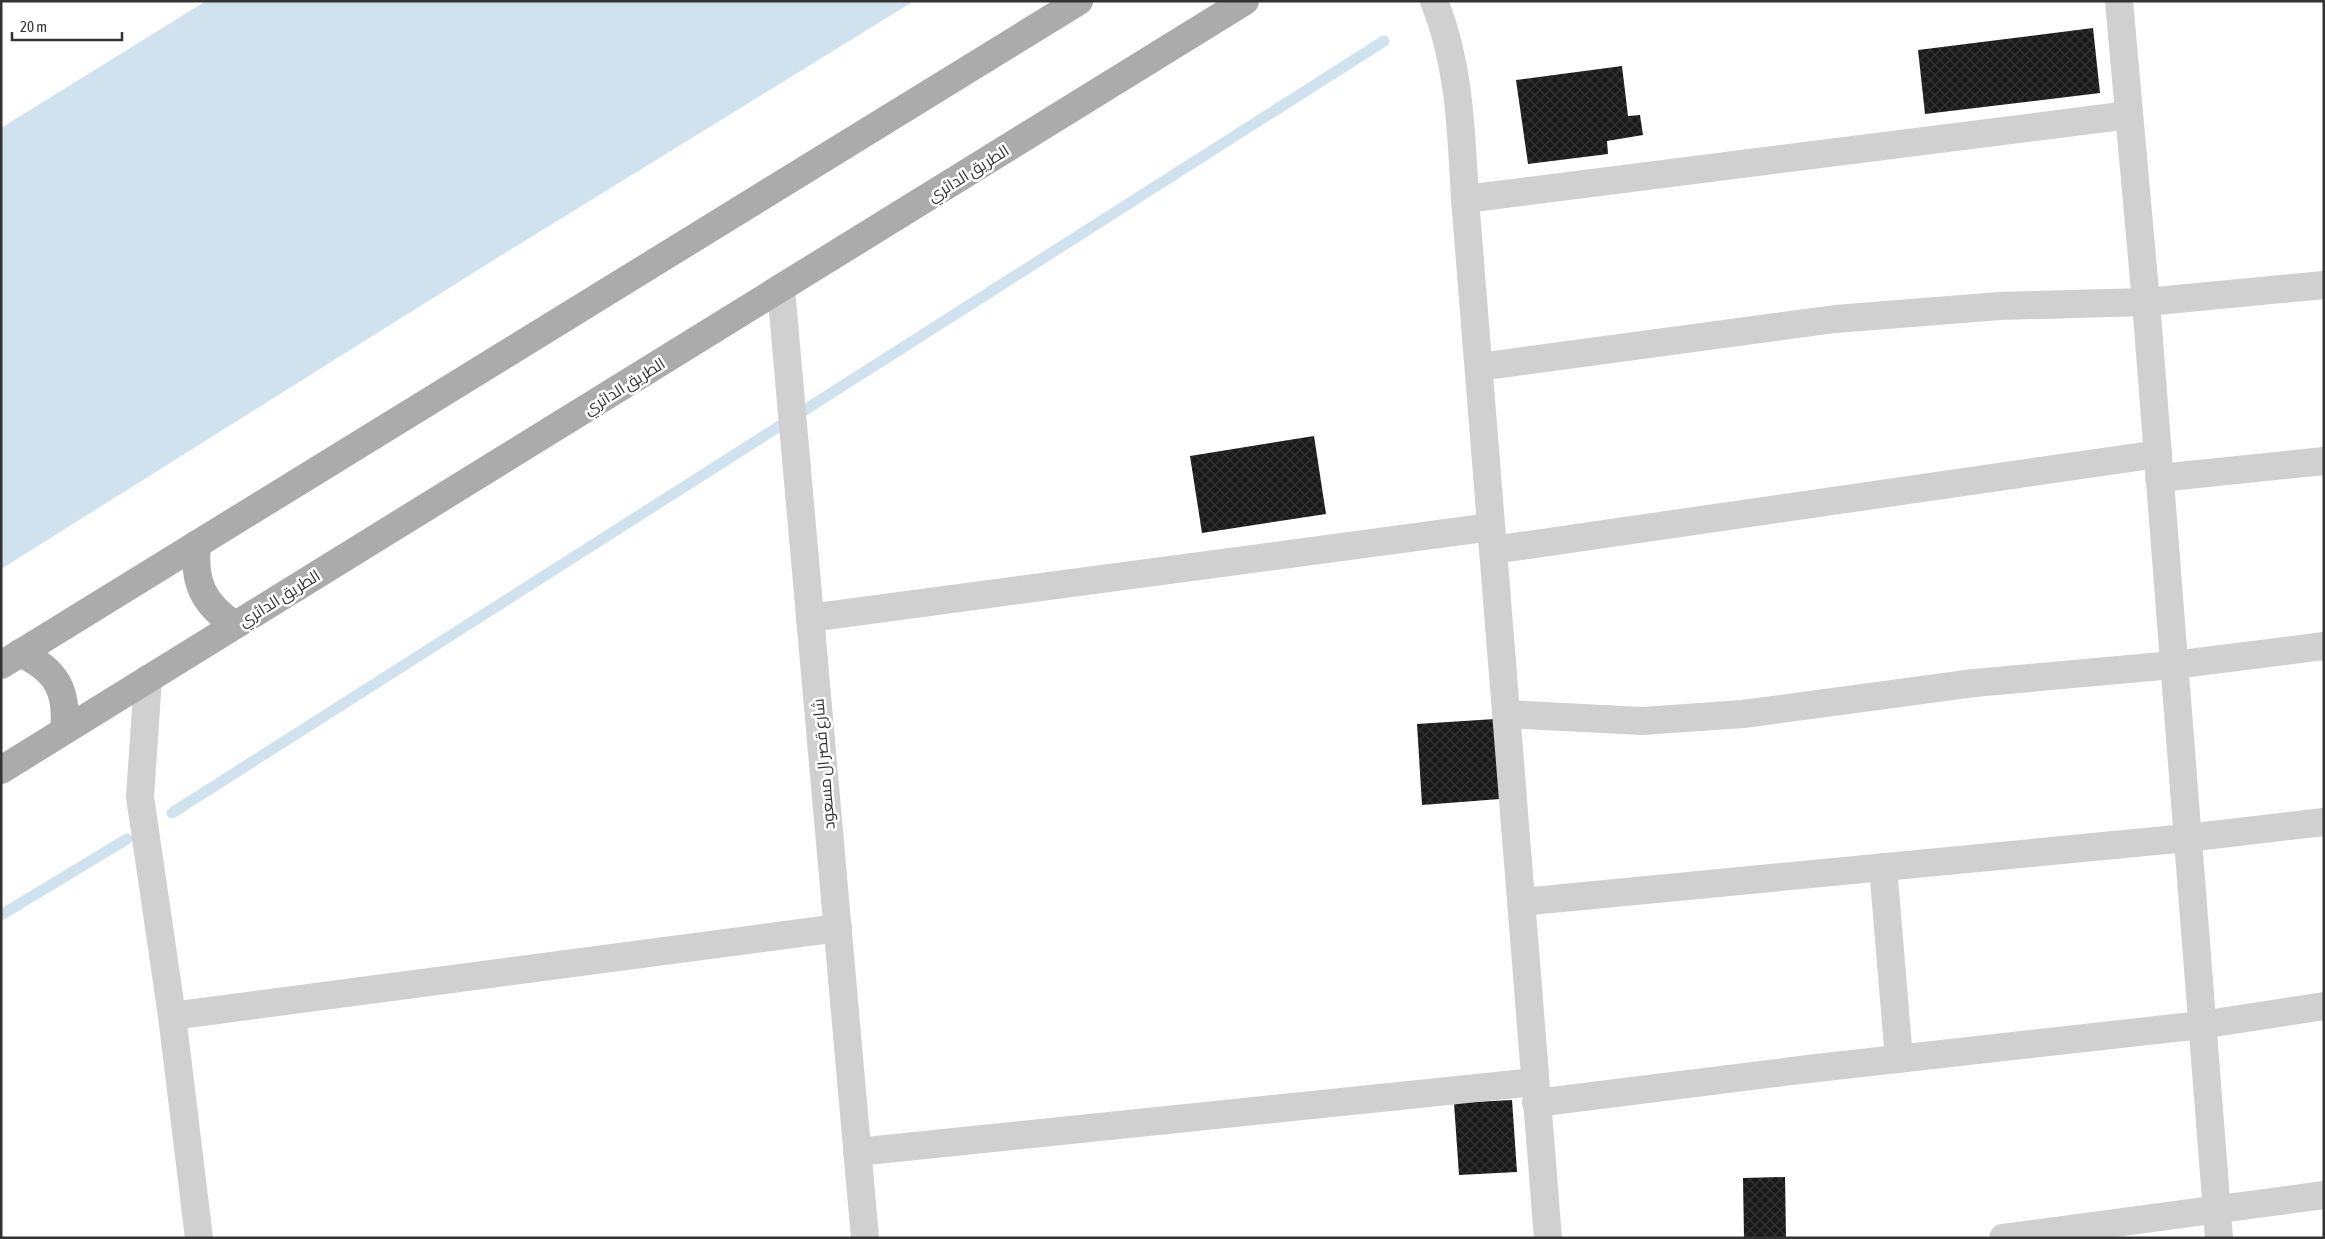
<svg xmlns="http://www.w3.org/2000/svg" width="2325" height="1239" viewBox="0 0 2325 1239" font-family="'Asap Condensed',Cairo,sans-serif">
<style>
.water{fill:#cfe2ee}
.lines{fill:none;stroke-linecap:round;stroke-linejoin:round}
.stream{stroke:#cfe2ee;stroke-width:11}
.building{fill:url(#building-cross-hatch)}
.street{stroke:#d0d0d0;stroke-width:28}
.primary{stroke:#ababab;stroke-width:28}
.labels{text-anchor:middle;stroke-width:5;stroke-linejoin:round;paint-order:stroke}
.street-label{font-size:16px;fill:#333;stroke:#fff}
</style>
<defs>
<pattern id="building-cross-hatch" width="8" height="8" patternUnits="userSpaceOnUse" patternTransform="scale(1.25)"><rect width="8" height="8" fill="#1a1a1a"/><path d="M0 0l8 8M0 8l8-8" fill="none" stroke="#333"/></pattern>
</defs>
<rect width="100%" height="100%" fill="#fff"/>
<polygon class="water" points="206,1 914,1 505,253 1,569 1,128"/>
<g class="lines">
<g class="stream">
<polyline points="172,813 1384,41"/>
<polyline points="1,915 127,839"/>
</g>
</g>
<g class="building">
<polygon points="2093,28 2100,93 1925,114 1918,50"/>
<polygon points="1622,66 1628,116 1640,115 1643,135 1607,141 1608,154 1528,164 1516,80"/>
<polygon points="1314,436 1326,514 1202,533 1190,456"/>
<polygon points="1495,719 1500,799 1422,805 1417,724"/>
<polygon points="1512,1100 1517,1172 1459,1175 1454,1103"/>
<polygon points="1785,1177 1786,1238 1744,1238 1743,1178"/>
</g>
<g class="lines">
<g class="street">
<path d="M1434 1C1460 65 1461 131 1465 199L1548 1238"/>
<polyline points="2119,1 2146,302 2219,1238"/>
<polyline points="1465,199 2129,115"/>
<polyline points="781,289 865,1238"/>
<polyline points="1479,367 1835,319 2000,306 2146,302 2324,285"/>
<polyline points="2159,478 2324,461"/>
<polyline points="1493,550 2158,454"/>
<polyline points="810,618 1491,527"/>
<polyline points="148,679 140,797 172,1016 199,1238"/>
<polyline points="1506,714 1642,721 1743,714 1974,683 2173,665 2324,646"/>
<polyline points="1883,867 1899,1059"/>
<polyline points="1521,902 2187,838 2324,822"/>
<polyline points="172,1016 838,928"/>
<polyline points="1536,1103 1808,1069 2201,1025 2324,1006"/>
<polyline points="857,1152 1535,1082"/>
<polyline points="2003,1238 2324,1195"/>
</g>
<g class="primary">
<path d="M197 544C193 582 203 604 235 625"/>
<path d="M20 653C57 670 68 691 64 731"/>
<polyline points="1,665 1079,1"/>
<polyline points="1,770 1245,1"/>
</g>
</g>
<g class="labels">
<g class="street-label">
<text transform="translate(968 173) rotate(-32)" y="6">الطريق الدائري</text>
<text transform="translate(624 386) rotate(-32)" y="6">الطريق الدائري</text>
<text transform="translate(279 598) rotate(-32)" y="6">الطريق الدائري</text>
<text transform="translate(823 764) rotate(-95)" y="6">شارع قصر ال مسعود</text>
</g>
</g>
<rect width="2325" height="1239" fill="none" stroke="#333333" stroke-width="5"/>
<path d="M12 32v8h110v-8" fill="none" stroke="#333333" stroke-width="2.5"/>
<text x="20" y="32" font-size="15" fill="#333333" stroke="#ffffff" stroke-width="4" paint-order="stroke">20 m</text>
</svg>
